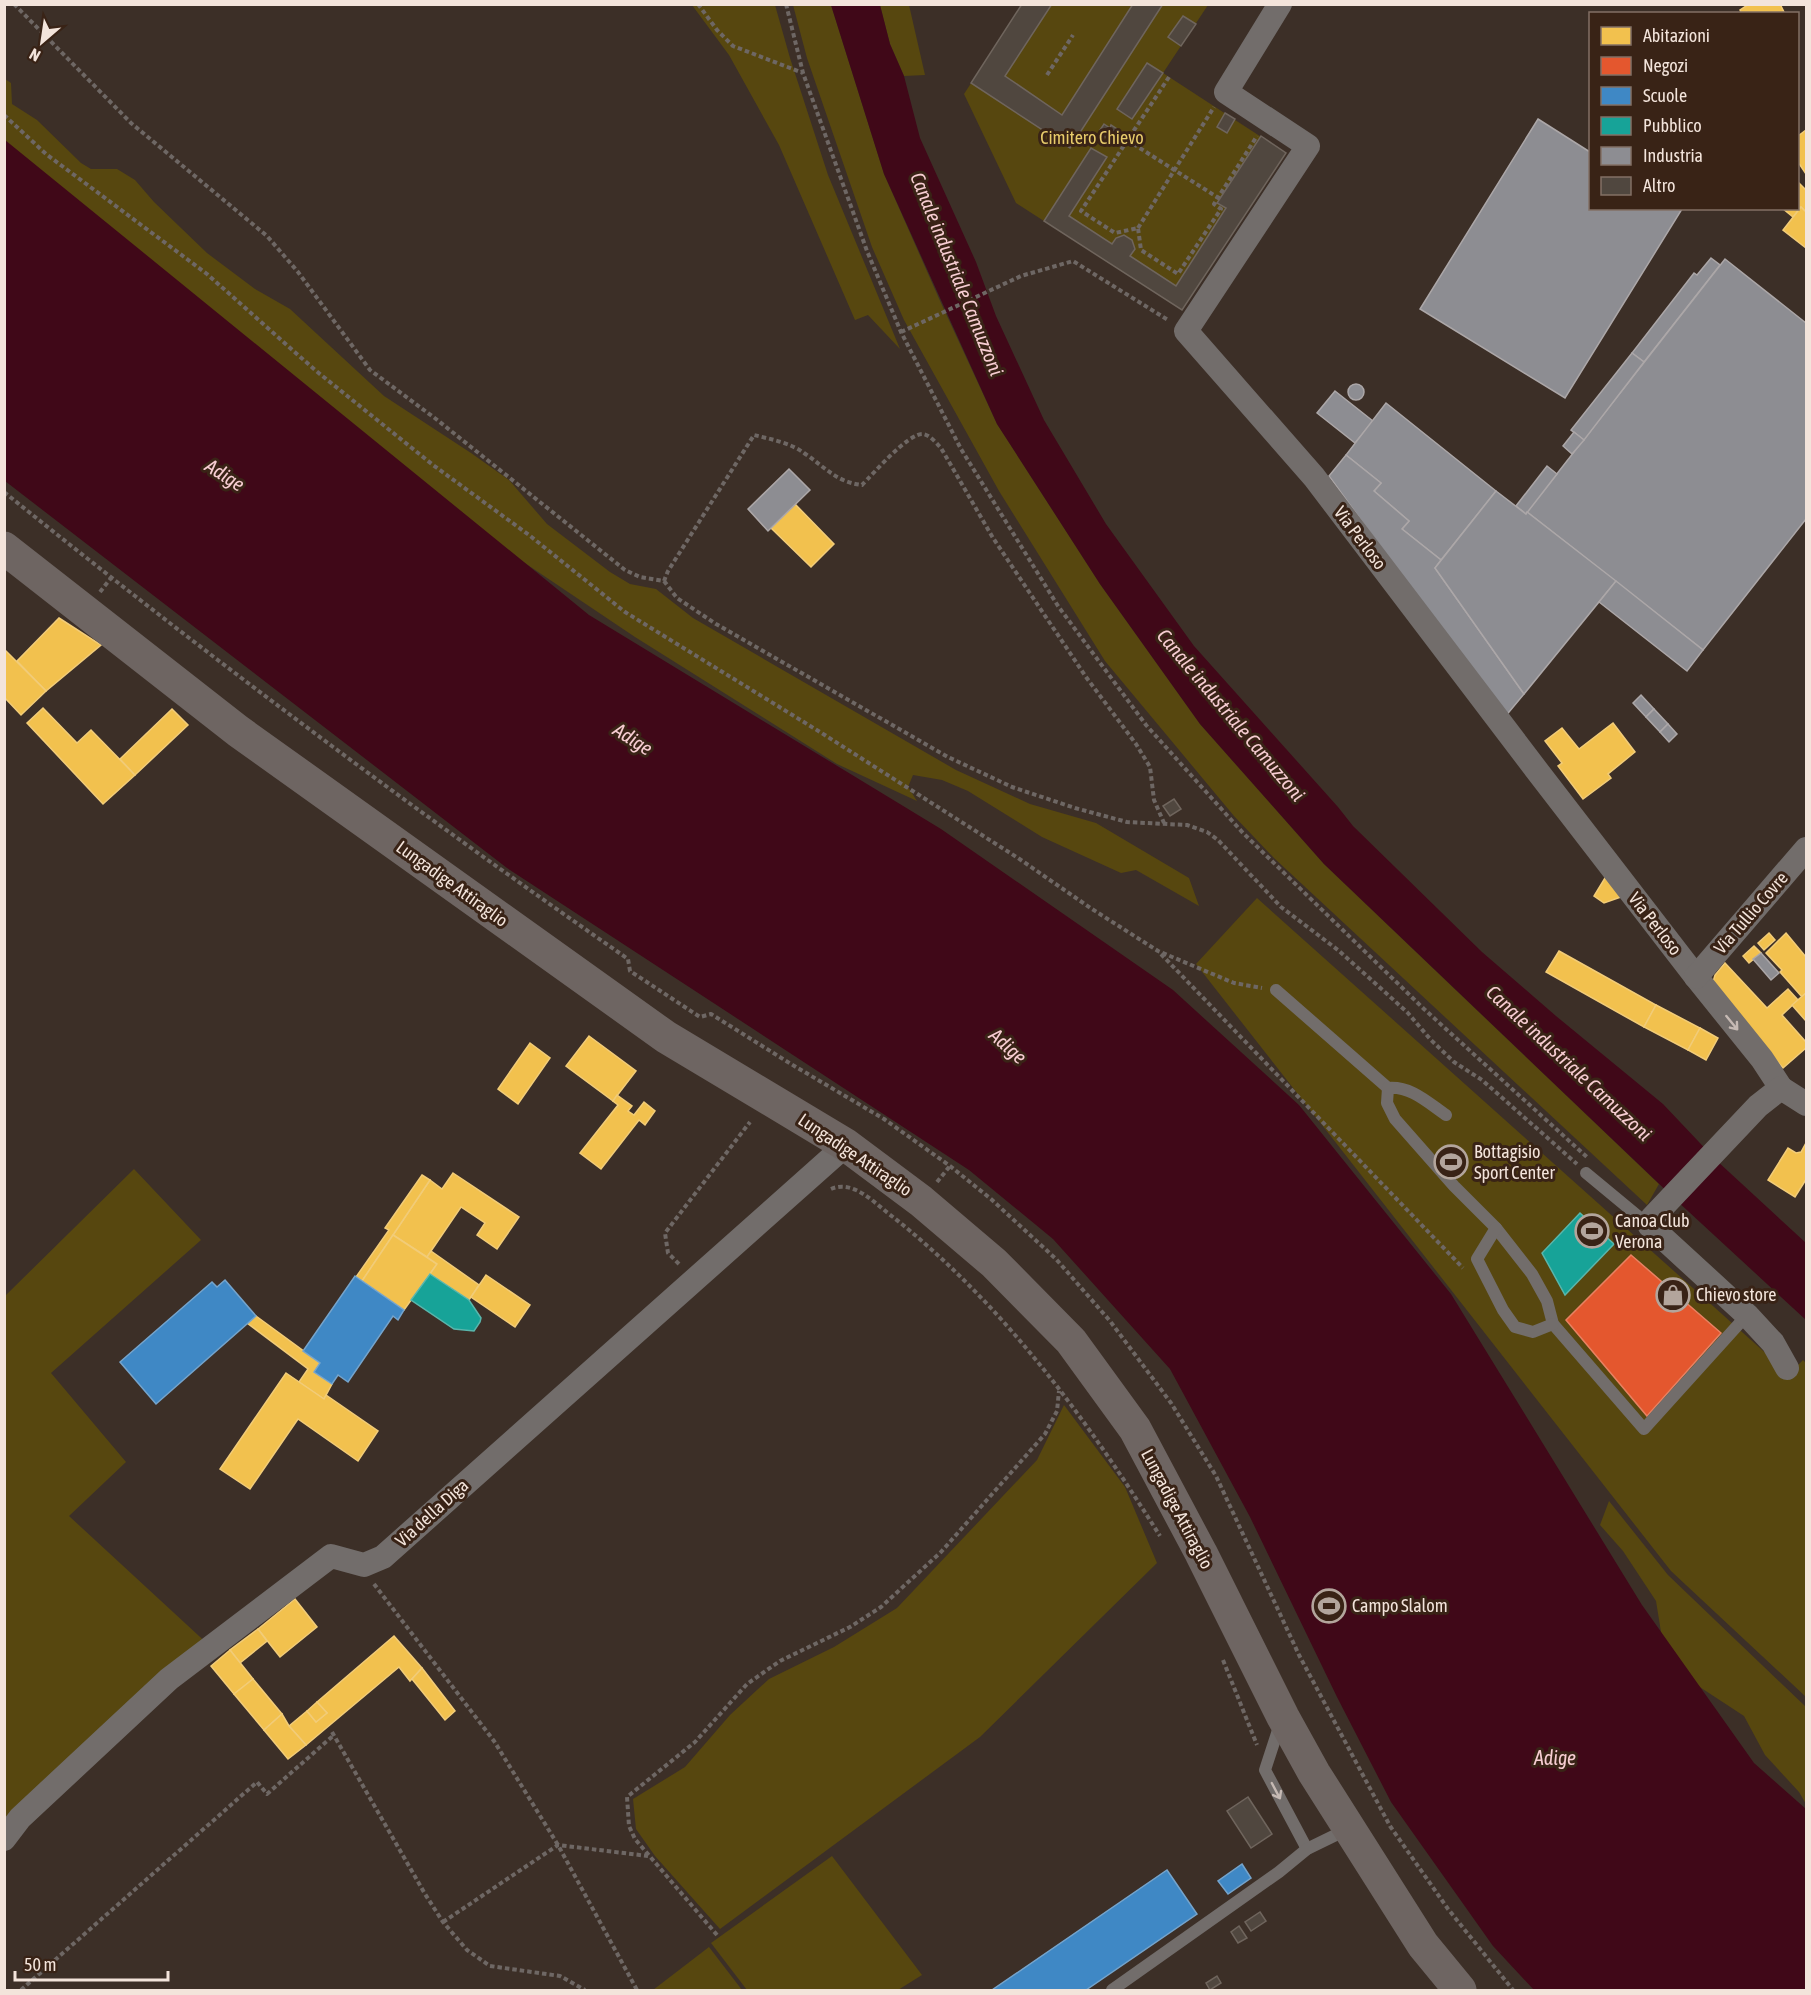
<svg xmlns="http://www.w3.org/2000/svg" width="1811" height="1995" viewBox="0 0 1811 1995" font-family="'Asap Condensed',sans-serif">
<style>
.green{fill:#57470f}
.water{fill:#400818}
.homes{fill:#f2c14e;stroke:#f2cc78;stroke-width:1.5}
.shops{fill:#e4572e;stroke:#e88162;stroke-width:1.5}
.schools{fill:#3f88c5;stroke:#75a4cc;stroke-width:1.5}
.public{fill:#17a398;stroke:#59b6ac;stroke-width:1.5}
.industry{fill:#8d8d92;stroke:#aca7a8;stroke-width:1.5}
.building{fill:#50473f;stroke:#6f655d;stroke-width:1.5}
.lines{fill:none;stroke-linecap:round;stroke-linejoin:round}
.path{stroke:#6e6764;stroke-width:4;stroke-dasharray:4.5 3;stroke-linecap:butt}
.lane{stroke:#726d6b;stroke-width:12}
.street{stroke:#726d6b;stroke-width:24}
.secondary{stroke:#6e6562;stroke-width:33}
.oneway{stroke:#c6bab4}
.labels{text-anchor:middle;stroke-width:6;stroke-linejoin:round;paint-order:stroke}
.park-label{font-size:18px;fill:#e8cc6b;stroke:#392316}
.street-label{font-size:18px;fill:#f3e4db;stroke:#392316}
.poi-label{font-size:18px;fill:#f3e4db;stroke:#392316;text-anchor:start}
.water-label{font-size:20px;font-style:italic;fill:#f7cdd2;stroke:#392316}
</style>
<rect width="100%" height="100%" fill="#3c2f27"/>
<g class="green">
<polygon points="692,5 775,5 790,58 828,175 900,349 868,315 855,320 779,145 729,55"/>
<polygon points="793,5 831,5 884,174 941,303 997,424 1100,584 1200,724 1324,864 1659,1184 1647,1205 1274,858 1234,816 1105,661 999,491 904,320 872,247 807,58"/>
<polygon points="880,5 909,5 925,75 904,76 890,44"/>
<polygon points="1022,5 1208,5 1163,73 1286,153 1182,310 1016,203 964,94"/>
<polygon points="5,79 11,83 12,104 37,120 81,163 91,169 117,169 135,180 154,202 207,253 255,289 290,309 384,396 471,453 509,480 547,524 610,572 630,584 656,589 693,618 956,770 1030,804 1096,823 1189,878 1199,906 1136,870 1121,873 1042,837 968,791 942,780 913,775 908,787 917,801 837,764 635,637 498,545 5,156"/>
<polygon points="1257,898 1789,1374 1803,1360 1806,1363 1806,1697 1671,1571 1196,964"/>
<polygon points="134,1169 201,1240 51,1373 126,1462 69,1516 212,1648 5,1824 5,1296"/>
<polygon points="1064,1405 1125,1487 1157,1563 980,1737 720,1929 655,1856 636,1829 633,1799 685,1767 730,1715 769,1679 834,1647 897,1608 1037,1460"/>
<polygon points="1609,1501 1668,1575 1806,1707 1806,1804 1799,1792 1765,1755 1744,1716 1689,1680 1662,1638 1656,1601 1623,1551 1600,1525"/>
<polygon points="832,1856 922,1975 898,1990 747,1990 711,1943"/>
<polygon points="709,1947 742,1990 653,1990"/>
</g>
<g class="water">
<polygon points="831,5 880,5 890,44 904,76 920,138 976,262 996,316 1044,420 1106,524 1194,646 1338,807 1353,826 1482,952 1556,1016 1663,1104 1716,1160 1806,1243 1806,1320 1676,1200 1324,864 1200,724 1100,584 997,424 884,174"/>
<polygon points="5,140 589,615 941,829 1173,990 1299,1105 1451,1294 1642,1605 1754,1763 1806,1809 1806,1990 1534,1990 1493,1946 1391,1802 1337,1697 1250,1517 1170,1369 1053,1239 969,1170 507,868 5,481"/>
</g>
<g class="homes">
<polygon points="1749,4 1780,4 1785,14 1742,14 1740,10"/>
<polygon points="1806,130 1806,174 1798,162 1798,136"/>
<polygon points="1798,182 1806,190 1806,212 1801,207 1793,217 1782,208 1798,208"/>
<polygon points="1801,207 1806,212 1806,248 1783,230"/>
<polygon points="795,504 834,544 811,567 771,528"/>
<polygon points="59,618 101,645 46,691 17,661"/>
<polygon points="4,649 46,691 21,715 4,697"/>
<polygon points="43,708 77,743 91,730 135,775 103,804 27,723"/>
<polygon points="172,709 188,725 135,775 120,759"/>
<polygon points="1613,723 1635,752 1608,774 1611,778 1583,799 1558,766 1562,763 1545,741 1562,728 1579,749"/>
<polygon points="1605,878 1624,896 1604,903 1594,896"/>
<polygon points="1769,933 1775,940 1764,950 1758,943"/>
<polygon points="1786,933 1806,957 1806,993 1802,997 1780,972 1782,970 1766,953"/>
<polygon points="1754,946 1761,953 1749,963 1743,956"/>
<polygon points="1559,951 1656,1005 1644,1027 1546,972"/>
<polygon points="1725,963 1767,1008 1788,989 1798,1000 1782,1015 1806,1042 1806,1048 1783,1068 1747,1028 1713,982 1715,975"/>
<polygon points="1806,993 1806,1021 1792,1005"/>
<polygon points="1656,1005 1700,1028 1688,1050 1644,1027"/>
<polygon points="1700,1028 1718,1038 1706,1060 1688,1050"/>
<polygon points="589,1036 636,1071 613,1101 566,1066"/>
<polygon points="530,1043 550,1058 518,1104 498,1089"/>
<polygon points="617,1095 632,1106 628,1111 634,1115 644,1102 655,1111 645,1125 639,1120 601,1169 580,1153 618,1105 613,1101"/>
<polygon points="1806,1143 1806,1182 1805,1181 1795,1197 1768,1180 1788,1148 1796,1153 1801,1152"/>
<polygon points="453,1173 519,1217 497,1249 477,1235 485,1223 461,1207 427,1257 393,1235 430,1180 442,1189"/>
<polygon points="422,1175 430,1180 362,1281 356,1277 389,1230 385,1228"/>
<polygon points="393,1235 437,1264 404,1310 362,1281"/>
<polygon points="431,1251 479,1285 469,1300 430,1274 437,1264 427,1257"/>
<polygon points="486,1275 530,1305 515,1327 471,1297"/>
<polygon points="256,1316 320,1363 314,1372 332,1384 324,1399 299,1382 308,1369 247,1323"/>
<polygon points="286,1373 324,1399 326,1395 378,1431 358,1461 298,1419 250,1489 220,1469"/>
<polygon points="295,1599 317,1627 280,1657 258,1629"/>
<polygon points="258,1629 267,1641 240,1663 230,1650"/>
<polygon points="394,1636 422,1668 410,1681 399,1667 306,1745 289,1726 307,1711 316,1722 327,1713 317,1702"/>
<polygon points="230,1650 253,1679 234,1694 211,1666"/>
<polygon points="422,1668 455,1711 445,1720 412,1679"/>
<polygon points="253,1679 282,1714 264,1730 234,1694"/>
<polygon points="317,1702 327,1713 316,1722 307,1711"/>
<polygon points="282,1714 289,1726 306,1745 288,1759 264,1730"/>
</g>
<polygon class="shops" points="1631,1255 1721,1333 1647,1416 1566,1320"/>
<g class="schools">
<polygon points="355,1276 404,1310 398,1320 393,1316 348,1382 338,1375 332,1384 314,1372 320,1363 303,1351"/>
<polygon points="225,1280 256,1316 156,1404 120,1362 212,1282 217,1287"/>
<polygon points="1242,1864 1251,1878 1228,1894 1218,1881"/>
<polygon points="1167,1870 1197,1914 1086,1990 992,1990"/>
</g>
<g class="public">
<polygon points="1580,1213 1614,1244 1565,1295 1542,1253"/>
<polygon points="430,1274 469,1300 481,1318 480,1322 474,1331 454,1329 411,1300"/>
</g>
<g class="industry">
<polygon points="1538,119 1590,152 1590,208 1682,209 1565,398 1420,309"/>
<polygon points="1711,258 1720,265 1644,362 1632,353 1694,273 1697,275"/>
<polygon points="1725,259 1806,323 1806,519 1703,650 1527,512"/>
<polygon points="1632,353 1644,362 1584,440 1571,430"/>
<circle cx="1356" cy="392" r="8"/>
<polygon points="1335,391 1373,421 1355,443 1317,413"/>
<polygon points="1386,403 1496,491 1441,560 1402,529 1409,521 1374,491 1381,483 1346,455"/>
<polygon points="1574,432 1584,440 1572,454 1563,446"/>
<polygon points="1346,455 1381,483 1374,491 1409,521 1402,529 1441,560 1435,568 1524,694 1504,718 1329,476"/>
<polygon points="1547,466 1557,474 1526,514 1516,506"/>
<polygon points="789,469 810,490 768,531 748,509"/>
<polygon points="1496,491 1526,514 1527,512 1616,581 1524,694 1435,568"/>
<polygon points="1616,581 1703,650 1687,671 1599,602"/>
<polygon points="1641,695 1654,709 1646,717 1633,703"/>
<polygon points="1654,709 1668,724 1660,732 1646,717"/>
<polygon points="1668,724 1677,734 1669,742 1660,732"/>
<polygon points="1761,953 1779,973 1771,980 1753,959"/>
</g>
<g class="building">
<polygon points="1022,4 1052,4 1005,76 1062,115 1133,4 1163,4 1070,148 971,83"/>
<polygon points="1183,16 1196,24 1181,46 1168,37"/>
<polygon points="1147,63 1163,73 1132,119 1117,109"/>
<polygon points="1225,113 1235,119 1227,133 1217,127"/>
<polygon points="1104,124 1110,128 1111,125 1120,131 1113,142 1105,137 1106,134 1100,130"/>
<polygon points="1261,136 1286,153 1182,310 1044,221 1091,148 1107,157 1069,216 1112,244 1116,238 1124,235 1132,240 1135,249 1130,256 1176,286 1226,208 1217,203"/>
<polygon points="1174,799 1181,809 1170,816 1163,806"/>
<polygon points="1248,1797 1272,1834 1251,1848 1227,1811"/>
<polygon points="1260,1912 1266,1921 1251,1931 1245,1922"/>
<polygon points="1239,1926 1247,1938 1238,1943 1231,1932"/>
<polygon points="1217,1976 1221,1983 1210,1990 1206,1983"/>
</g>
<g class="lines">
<g class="path">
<path d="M14 4 131 123 267 236 298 272 370 370 436 419 625 570 640 577 664 581 668 571 754 435C770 439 791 443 804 453 825 467 836 482 862 485 873 474 908 433 923 434 930 435 936 443 941 448L993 538 1086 677 1136 744 1150 767 1154 800 1164 823"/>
<polyline points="698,4 717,30 733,46 803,73"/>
<polyline points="786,4 803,73 867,251 901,332 961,449 1058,606 1146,725 1243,833 1424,1009 1588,1158"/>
<polyline points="1047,75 1073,35"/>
<polyline points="1169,77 1081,211 1115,233 1138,228 1141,250 1178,274 1221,209 1214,204 1257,136"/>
<polyline points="4,115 46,154 207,274 315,370 433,465 529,535 625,612 820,732 1018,858 1092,909 1158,951 1234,983 1262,988"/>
<polyline points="1127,140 1217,197"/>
<polyline points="1138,228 1214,107"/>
<polyline points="901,332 1021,276 1073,261 1168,320"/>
<path d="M4 492C206 655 415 811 628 959L630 971 700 1017 711 1014 791 1064 884 1119 950 1166 991 1199 1056 1259 1110 1321 1171 1403 1216 1476 1299 1655 1390 1826 1448 1909 1513 1990"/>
<polyline points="664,581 677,598 716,624 948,757 1012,787 1075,808 1127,822 1187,825 1207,832 1218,840 1281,907 1338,950 1407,1012 1431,1040 1454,1062 1482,1080 1577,1164"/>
<polyline points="100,592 111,578"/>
<polyline points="1161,954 1463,1268"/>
<polyline points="937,1182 950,1166"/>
<path d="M831 1189C854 1179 875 1204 893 1217 1003 1304 1086 1418 1160 1536"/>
<polyline points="679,1264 668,1253 665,1233 750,1122"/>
<polyline points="374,1584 494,1741 558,1845 637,1990"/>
<polyline points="1223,1660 1257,1745"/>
<polyline points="332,1732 425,1894 443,1922 467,1950 490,1966 560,1976 585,1990"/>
<polyline points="443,1922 558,1845 648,1856"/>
<polyline points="717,1935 635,1839 629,1826 627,1797 695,1742 747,1684 780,1661 850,1627 881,1607 941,1552 1045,1434 1057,1411 1059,1391"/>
<polyline points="21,1990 257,1782 267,1794 334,1735"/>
</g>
<g class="lane">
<polyline points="1276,990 1388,1088"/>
<path d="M1446 1115C1427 1102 1411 1086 1388 1088L1387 1103 1395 1119 1454 1186 1496 1228 1532 1274 1547 1301 1553 1324 1644 1429 1747 1315"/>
<polyline points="1586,1173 1650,1226"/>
<polyline points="1496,1228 1477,1259 1503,1310 1515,1327 1533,1332 1553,1324"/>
<polyline points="1280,1724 1265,1770 1307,1849"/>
<polyline points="1112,1990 1279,1872 1307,1849 1348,1829"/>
</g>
<g class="street">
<polyline points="1280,4 1226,92 1308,146 1186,331 1314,477 1538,772 1696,977 1762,1059 1781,1088"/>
<polyline points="1696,977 1806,849"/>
<polyline points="1787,1368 1773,1343 1747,1315 1650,1226 1652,1218 1758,1106 1781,1088 1806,1104"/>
<polyline points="4,1839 20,1818 169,1679 331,1556 364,1565 383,1557 846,1145"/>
</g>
<polyline class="secondary" points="4,548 238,731 666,1037 846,1145 921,1201 994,1263 1071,1341 1135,1429 1201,1553 1283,1717 1314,1773 1423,1945 1460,1990"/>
</g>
<defs><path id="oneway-shaft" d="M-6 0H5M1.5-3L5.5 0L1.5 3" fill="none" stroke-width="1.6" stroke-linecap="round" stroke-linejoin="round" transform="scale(1.5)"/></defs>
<g class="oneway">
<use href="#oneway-shaft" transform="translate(1732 1023) rotate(51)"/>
<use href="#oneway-shaft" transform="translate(1276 1791) rotate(62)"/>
</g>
<defs>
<symbol id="stadium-ring" viewBox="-11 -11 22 22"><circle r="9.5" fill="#392316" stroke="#b3a59c" stroke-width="1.5"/><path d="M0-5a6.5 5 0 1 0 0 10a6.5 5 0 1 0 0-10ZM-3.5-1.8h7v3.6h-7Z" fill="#b3a59c"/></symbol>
<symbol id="shop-ring" viewBox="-11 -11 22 22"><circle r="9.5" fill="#392316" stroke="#b3a59c" stroke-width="1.5"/><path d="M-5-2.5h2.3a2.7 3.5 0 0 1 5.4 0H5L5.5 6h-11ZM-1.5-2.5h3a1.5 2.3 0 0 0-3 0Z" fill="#b3a59c"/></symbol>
</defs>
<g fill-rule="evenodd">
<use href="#stadium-ring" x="1432" y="1143" width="38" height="38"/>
<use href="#stadium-ring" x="1573" y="1212" width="38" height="38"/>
<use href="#shop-ring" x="1654" y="1276" width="38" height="38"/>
<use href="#stadium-ring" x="1310" y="1587" width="38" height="38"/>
</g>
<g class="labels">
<g class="park-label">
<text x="1092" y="144">Cimitero Chievo</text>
</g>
<g class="street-label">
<text transform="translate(1360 538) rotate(53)" y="6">Via Perloso</text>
<text transform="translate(452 884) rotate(36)" y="6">Lungadige Attiraglio</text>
<text transform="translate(1751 913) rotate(-49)" y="6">Via Tullio Covre</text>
<text transform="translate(1655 924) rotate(52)" y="6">Via Perloso</text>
<text transform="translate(855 1155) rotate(34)" y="6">Lungadige Attiraglio</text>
<text transform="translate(1177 1509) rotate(62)" y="6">Lungadige Attiraglio</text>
<text transform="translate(432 1513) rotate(-42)" y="6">Via della Diga</text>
</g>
<g class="poi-label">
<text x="1474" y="1158">Bottagisio<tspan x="1474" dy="21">Sport Center</tspan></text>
<text x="1615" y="1227">Canoa Club<tspan x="1615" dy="21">Verona</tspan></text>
<text x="1696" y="1301">Chievo store</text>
<text x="1352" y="1612">Campo Slalom</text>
</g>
<g class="water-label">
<text transform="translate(957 274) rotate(68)" y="7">Canale industriale Camuzzoni</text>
<text transform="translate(225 475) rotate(33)" y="7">Adige</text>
<text transform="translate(1231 715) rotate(50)" y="7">Canale industriale Camuzzoni</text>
<text transform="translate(633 739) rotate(33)" y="7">Adige</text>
<text transform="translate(1008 1046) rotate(42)" y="7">Adige</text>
<text transform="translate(1569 1063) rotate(43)" y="7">Canale industriale Camuzzoni</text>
<text x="1555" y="1765">Adige</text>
</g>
</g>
<rect width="1811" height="1995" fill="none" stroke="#f3e4db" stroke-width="12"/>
<rect x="1589" y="12" width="210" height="198" fill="#392316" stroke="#837065" stroke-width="1.5"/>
<rect x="1601" y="27" width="30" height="18" fill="#f2c14e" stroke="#837065" stroke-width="1.5"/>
<text x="1643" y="42" font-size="18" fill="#f3e4db">Abitazioni</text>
<rect x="1601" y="57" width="30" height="18" fill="#e4572e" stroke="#837065" stroke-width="1.5"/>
<text x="1643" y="72" font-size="18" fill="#f3e4db">Negozi</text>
<rect x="1601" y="87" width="30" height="18" fill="#3f88c5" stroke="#837065" stroke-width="1.5"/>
<text x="1643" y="102" font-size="18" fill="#f3e4db">Scuole</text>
<rect x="1601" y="117" width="30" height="18" fill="#17a398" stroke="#837065" stroke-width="1.5"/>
<text x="1643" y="132" font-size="18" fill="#f3e4db">Pubblico</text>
<rect x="1601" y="147" width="30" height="18" fill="#8d8d92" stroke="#837065" stroke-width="1.5"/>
<text x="1643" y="162" font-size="18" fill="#f3e4db">Industria</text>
<rect x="1601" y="177" width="30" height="18" fill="#50473f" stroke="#837065" stroke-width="1.5"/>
<text x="1643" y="192" font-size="18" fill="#f3e4db">Altro</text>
<g transform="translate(42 42) rotate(209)" stroke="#392316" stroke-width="4.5" paint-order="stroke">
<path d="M0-4.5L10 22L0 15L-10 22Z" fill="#f3e4db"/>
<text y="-9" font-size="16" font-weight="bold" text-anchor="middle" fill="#f3e4db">N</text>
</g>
<path d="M15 1971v9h153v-9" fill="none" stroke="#f3e4db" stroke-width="3"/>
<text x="24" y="1971" font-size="18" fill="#f3e4db" stroke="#392316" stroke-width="4.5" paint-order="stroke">50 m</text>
</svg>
